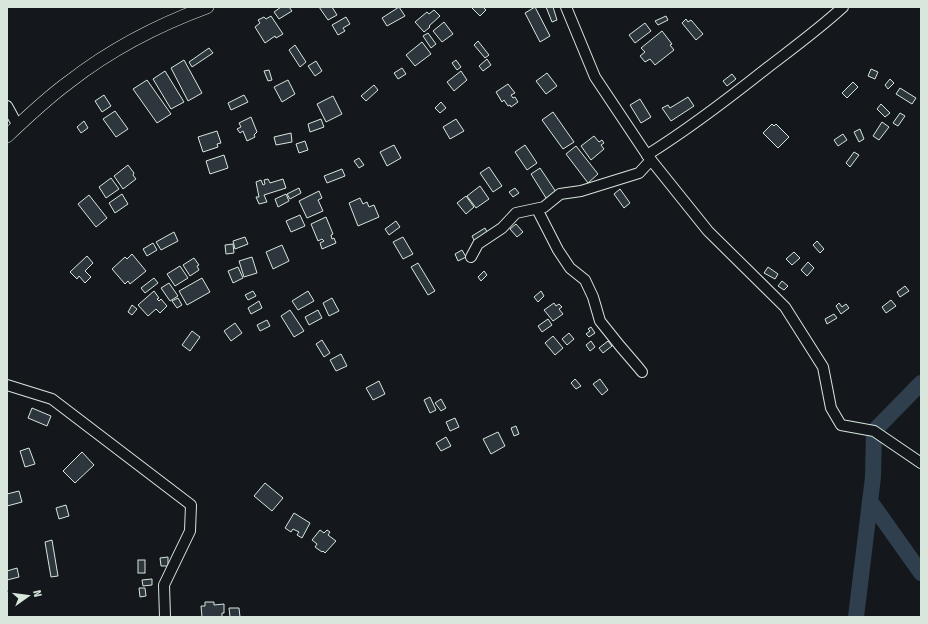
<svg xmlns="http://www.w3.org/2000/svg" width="928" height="624" viewBox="0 0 928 624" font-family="'Fira Sans Condensed',sans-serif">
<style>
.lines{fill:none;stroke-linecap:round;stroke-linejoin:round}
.river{stroke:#2f3f4d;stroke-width:16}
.building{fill:#2c363c;stroke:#d8e6dc}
.minor-casing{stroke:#d8e6dc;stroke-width:12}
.major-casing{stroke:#d8e6dc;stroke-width:14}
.minor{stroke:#14181c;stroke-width:10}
.major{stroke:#14181c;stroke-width:13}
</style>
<rect width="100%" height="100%" fill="#14181c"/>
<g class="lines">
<g class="river">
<polyline points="870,501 921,573"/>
<polyline points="856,617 873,477 874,431 921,383"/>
</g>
</g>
<g class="building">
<polygon points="281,7 289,7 292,11 279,19 274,12"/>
<polygon points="319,7 332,7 337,15 328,20"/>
<polygon points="399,7 405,16 387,26 382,18"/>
<polygon points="471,7 483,7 486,10 480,16"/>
<polygon points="535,7 550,36 540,42 525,13"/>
<polygon points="546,7 553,7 557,20 552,22"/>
<polygon points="434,10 440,16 429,26 430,27 424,32 415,22 427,12 429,14"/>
<polygon points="271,16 283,34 276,38 275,36 265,43 255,27 260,23 258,20 264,17 266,19"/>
<polygon points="666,16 668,20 658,25 655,21"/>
<polygon points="346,17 350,24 343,28 345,31 338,35 332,25"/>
<polygon points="686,19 688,22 691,20 703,34 696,40 682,23"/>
<polygon points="444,22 453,34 442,42 433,31"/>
<polygon points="645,23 651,31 635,43 629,35"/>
<polygon points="662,31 672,44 670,45 674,50 655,65 650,59 645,62 640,56 645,52 641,48"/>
<polygon points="428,33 436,44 431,48 423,36"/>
<polygon points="478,41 489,55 485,58 474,45"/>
<polygon points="422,42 431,54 415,66 406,55"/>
<polygon points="295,45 306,62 300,67 289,50"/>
<polygon points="209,48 213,53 192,67 189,62"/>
<polygon points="487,59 491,65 483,71 479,66"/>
<polygon points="184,60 202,93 188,101 171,68"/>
<polygon points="456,60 461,67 457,70 452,63"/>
<polygon points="316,61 322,71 315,76 308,66"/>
<polygon points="402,68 406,74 398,79 394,73"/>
<polygon points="871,69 878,72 875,79 868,76"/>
<polygon points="269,70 272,80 268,81 264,71"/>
<polygon points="165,71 184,102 171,109 153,79"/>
<polygon points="461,71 467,80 454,91 447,82"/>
<polygon points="547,73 557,86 546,94 536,81"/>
<polygon points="732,74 736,79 727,86 723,81"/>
<polygon points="890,79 894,83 888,89 885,85"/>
<polygon points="147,80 171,114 157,123 133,89"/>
<polygon points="288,80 295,94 282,102 274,87"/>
<polygon points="853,82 858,87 847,98 842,93"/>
<polygon points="508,84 515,93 511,95 513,98 515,97 518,102 511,107 510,105 508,106 504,100 502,102 496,92"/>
<polygon points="374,85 378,90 366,101 361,96"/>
<polygon points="900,88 916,98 912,104 896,94"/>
<polygon points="104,95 111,106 102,112 95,101"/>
<polygon points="244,95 248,102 231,110 228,103"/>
<polygon points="333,96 342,114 326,122 317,104"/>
<polygon points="688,97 694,106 671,121 662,108 668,105 670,108"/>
<polygon points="640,99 651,117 641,123 630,105"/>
<polygon points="441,102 446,108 440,113 435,108"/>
<polygon points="881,104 890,113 885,117 877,109"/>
<polygon points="115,111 128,129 116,137 103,119"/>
<polygon points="553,112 574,142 563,149 542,120"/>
<polygon points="900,113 905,116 898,126 893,123"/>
<polygon points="251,117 257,132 254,135 255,137 247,141 243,131 240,133 237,129 241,127 239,123"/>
<polygon points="321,119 324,127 310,132 308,124"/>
<polygon points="456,119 464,131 450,139 443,127"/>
<polygon points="84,121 88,128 81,133 77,127"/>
<polygon points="882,122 889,127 879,140 873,136"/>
<polygon points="772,124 774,126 776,124 789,137 778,148 763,133"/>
<polygon points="860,129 864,139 859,142 854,132"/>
<polygon points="217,131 221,143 217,144 218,147 203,152 198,137"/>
<polygon points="291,133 292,142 276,145 274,137"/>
<polygon points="843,134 847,140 838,146 834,140"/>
<polygon points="594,136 599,142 602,140 604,143 601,145 604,149 591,160 581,146"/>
<polygon points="305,141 308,150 299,153 296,144"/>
<polygon points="394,145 401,158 387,166 380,152"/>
<polygon points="525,145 537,163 527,170 515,152"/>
<polygon points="576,146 598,174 588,183 566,154"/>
<polygon points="854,152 859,155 850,167 846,163"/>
<polygon points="224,155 228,168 210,174 206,161"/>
<polygon points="359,158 364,165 359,168 354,161"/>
<polygon points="128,165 134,173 133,175 136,179 123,189 114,176"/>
<polygon points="489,167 502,186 493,192 480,173"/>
<polygon points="540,168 556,192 546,198 531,174"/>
<polygon points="342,169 345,176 327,183 324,176"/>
<polygon points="111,178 119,189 106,198 99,187"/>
<polygon points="268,179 270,183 283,179 286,188 264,195 267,202 259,204 256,197 259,197 256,182 261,180 263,185 265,184 264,180"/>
<polygon points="480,186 489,199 476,208 467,196"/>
<polygon points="299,188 301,193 290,199 287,194"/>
<polygon points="515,188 519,193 513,197 509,192"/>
<polygon points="620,189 630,203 624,208 614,194"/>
<polygon points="319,191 322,198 318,200 323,211 307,218 299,201"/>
<polygon points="122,194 128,204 115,213 109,203"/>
<polygon points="286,194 289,201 278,207 275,199"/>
<polygon points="89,195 107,218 96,227 78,204"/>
<polygon points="466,196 474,207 466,214 457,203"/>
<polygon points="360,198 363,204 367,202 369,207 374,205 379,217 358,226 349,203"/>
<polygon points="300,215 305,226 291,232 286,221"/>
<polygon points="326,217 333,234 331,235 332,239 334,238 336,243 322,249 320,243 324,241 322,239 318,241 311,224"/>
<polygon points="396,221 400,227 389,235 385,229"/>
<polygon points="516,224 523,232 517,237 510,229"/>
<polygon points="485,228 488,234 475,242 472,236"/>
<polygon points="174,232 178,241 161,250 156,242"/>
<polygon points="245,237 248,244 235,249 233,241"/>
<polygon points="403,237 413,254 403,259 393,242"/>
<polygon points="817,241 824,249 820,253 813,245"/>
<polygon points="153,243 157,250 147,256 143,249"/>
<polygon points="233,244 234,253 226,254 225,245"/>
<polygon points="282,245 289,261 273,269 266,252"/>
<polygon points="462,250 466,257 458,261 455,254"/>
<polygon points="794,252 800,258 792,265 786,259"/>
<polygon points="132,254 146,271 130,284 128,281 125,284 112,269 125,257 127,259"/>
<polygon points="87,256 93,263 85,271 91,277 85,283 79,276 77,279 70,272"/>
<polygon points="252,257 257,273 244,277 239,261"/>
<polygon points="194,258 199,265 197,266 199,270 190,276 183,265"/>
<polygon points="808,262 814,268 807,276 801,270"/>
<polygon points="418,263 435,291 428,295 411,267"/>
<polygon points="180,266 188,278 175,286 167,274"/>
<polygon points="238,267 243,278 233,283 228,271"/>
<polygon points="768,267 778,274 775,279 764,273"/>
<polygon points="484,271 487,275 481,281 478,277"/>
<polygon points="154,278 158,283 145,293 141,288"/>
<polygon points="202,278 210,292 187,305 179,291"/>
<polygon points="782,281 788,286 784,290 778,286"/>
<polygon points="169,283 178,296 170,301 161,288"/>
<polygon points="905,286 909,291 900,297 897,292"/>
<polygon points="154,291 159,298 157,299 159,301 161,299 167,306 160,313 156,309 148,316 138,305"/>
<polygon points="253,291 256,296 248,300 245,295"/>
<polygon points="308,291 314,301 298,310 292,301"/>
<polygon points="541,291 544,296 538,302 534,297"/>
<polygon points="178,298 182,305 177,308 172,301"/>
<polygon points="332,298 339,311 329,316 323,303"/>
<polygon points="891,300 896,306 886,313 882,307"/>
<polygon points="259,301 262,308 251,314 248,308"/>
<polygon points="554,303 556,306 559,304 562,307 559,309 563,314 553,321 544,310"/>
<polygon points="839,303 842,307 846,304 849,308 841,314 836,306"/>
<polygon points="132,305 137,309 132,315 128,312"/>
<polygon points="290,310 304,331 294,337 281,316"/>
<polygon points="318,310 322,318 309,325 305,317"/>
<polygon points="834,314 837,318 827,324 825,319"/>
<polygon points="548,319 552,325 542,332 538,326"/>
<polygon points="267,320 270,326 260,331 257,325"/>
<polygon points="235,323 242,333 231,341 224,331"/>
<polygon points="591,327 595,333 589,337 586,334 590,331 588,329"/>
<polygon points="192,331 200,337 190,351 182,345"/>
<polygon points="569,333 574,339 567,345 562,339"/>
<polygon points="553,336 563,348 555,355 545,343"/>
<polygon points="322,340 330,353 324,357 316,344"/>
<polygon points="591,341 595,347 590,351 586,345"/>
<polygon points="608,341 612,346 603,353 599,348"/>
<polygon points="341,354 347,366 336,371 330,360"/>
<polygon points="575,379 581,386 576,389 571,383"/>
<polygon points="600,379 608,390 602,395 593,384"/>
<polygon points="379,381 385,394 373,400 366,388"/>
<polygon points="430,397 436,410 430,413 424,400"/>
<polygon points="441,399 446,408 441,411 435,403"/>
<polygon points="32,408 51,416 47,426 28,418"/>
<polygon points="455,418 459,427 450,431 446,422"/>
<polygon points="516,426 519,434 514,436 511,428"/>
<polygon points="498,432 505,446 491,454 483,439"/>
<polygon points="446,437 451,446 441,451 436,443"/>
<polygon points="29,448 35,464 25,467 20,451"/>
<polygon points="82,452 94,465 75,483 63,471"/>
<polygon points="265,483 283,498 272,511 254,496"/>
<polygon points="19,491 22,502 7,506 7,494"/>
<polygon points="66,505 69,516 59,519 56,508"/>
<polygon points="294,513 310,523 302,538 297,535 299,532 293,529 291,532 285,528"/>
<polygon points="320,530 324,533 327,530 330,532 328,535 336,541 325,553 323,551 322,552 315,547 317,544 312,540"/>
<polygon points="52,540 58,576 51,577 45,542"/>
<polygon points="168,557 168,566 161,566 160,558"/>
<rect x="138" y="560" width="7" height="13"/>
<polygon points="17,568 19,577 7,580 7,571"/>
<polygon points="152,579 152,585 143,586 142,580"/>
<polygon points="139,588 145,588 146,596 140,597"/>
<polygon points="205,602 214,602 214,605 224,604 224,613 222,613 222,617 202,617 201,606 205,606"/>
<polygon points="229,608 239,608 240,617 230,617"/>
</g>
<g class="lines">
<defs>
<g id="minor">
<polyline points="566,7 595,77 647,155 708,231 785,307 823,367 831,408 841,425 874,431 921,463"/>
<polyline points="7,106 18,126"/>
<path d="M647 155C689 129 728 99 767 68 793 48 819 29 843 7"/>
<polyline points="537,209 558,250 570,268 585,280 593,297 600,321 620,346 638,367 642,372"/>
<polyline points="471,257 478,244 502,228 516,213 544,207 560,194 581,191 639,173 651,160"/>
<polyline points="7,385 52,399 191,505 190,531 164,585 165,617"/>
</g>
<path id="major" d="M7 136C27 117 47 98 69 82 110 50 158 25 207 7"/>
</defs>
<use href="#minor" class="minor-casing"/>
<use href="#major" class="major-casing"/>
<use href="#minor" class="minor"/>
<use href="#major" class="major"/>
</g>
<rect width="928" height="624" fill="none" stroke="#d8e6dc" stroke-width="16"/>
<g transform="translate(28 596) rotate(76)" stroke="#14181c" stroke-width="3" paint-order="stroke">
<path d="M0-3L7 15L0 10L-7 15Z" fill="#d8e6dc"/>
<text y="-6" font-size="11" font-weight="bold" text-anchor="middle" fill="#d8e6dc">N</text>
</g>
</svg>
